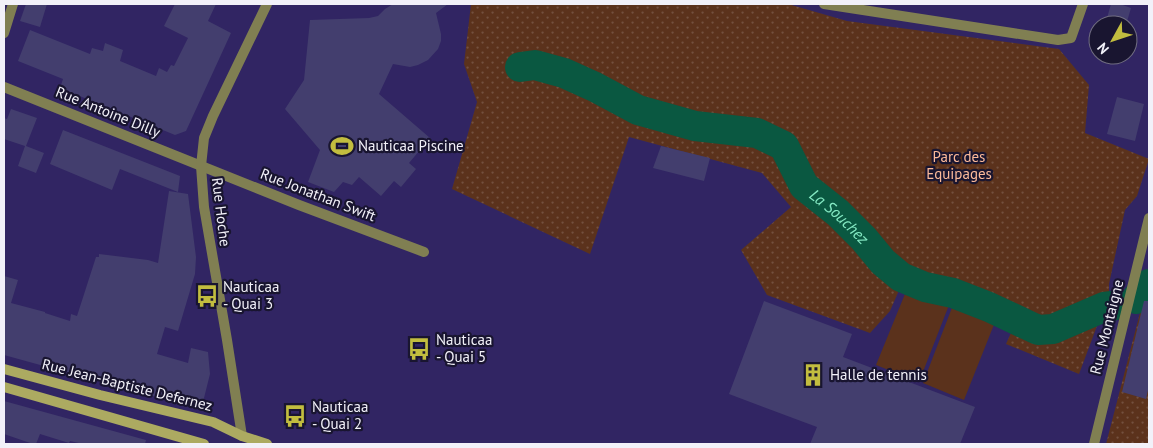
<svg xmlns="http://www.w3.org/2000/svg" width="1153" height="448" viewBox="0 0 1153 448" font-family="'PT Sans',sans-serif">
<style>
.park{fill:url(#park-dots)}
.pitch{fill:#5b321c}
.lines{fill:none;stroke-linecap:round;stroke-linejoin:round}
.river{stroke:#0a5841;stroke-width:30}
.building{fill:#433e6e}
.street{stroke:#807f52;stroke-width:10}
.secondary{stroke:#acaa61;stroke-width:10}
.labels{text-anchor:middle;stroke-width:4.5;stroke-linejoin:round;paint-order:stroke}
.street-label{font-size:15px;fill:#f2f1f9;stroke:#191530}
.poi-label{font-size:15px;fill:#f2f1f9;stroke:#191530;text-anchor:start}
.park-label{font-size:15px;fill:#fcba9a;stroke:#191530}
.water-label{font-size:16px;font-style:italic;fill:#84e9c3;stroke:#191530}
</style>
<defs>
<pattern id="park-dots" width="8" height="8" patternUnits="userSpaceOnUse" patternTransform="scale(1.25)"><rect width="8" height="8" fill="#5b321c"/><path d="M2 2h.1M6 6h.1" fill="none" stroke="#73503e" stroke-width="1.8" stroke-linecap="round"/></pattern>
</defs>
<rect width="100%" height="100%" fill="#312563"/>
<g class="park">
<polygon points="471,4 788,4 847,21 1059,49 1089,85 1085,133 1149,159 1137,196 1125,210 1109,284 1109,294 1079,374 1006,344 1015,324 903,281 890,311 870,333 767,295 741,250 791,207 762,173 629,137 590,254 452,189 477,102 464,64"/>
<polygon points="1149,278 1149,444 1106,444"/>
</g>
<g class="pitch">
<polygon points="907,289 949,305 919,382 876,365"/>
<polygon points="953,305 995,322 964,400 923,383"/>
</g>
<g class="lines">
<g class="river">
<path id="s1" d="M520 67 535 65 564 73 595 87 638 110 695 126 757 133 784 146 804 186 838 213 864 239 883 262 901 277 925 287 953 293 989 307 1038 330 1053 329 1104 307 1112 306"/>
<polyline points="1136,299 1149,284"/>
</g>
</g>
<g class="building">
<polygon points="26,4 47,4 40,27 20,21"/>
<polygon points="175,4 216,4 208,21 231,33 186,131 175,135 60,88 63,79 18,61 30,30 90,54 92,48 103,51 105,43 123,50 120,61 156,76 159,68 167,72 171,65 174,66 188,38 164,26"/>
<polygon points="393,4 448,4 436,13 441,34 441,41 438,49 428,60 418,65 410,67 393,64 379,94 430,138 409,163 416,169 401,187 394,181 381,196 359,177 352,185 343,182 334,192 308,182 320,150 285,109 304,80 310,20 369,18 378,16 385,9"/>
<polygon points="1111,4 1120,4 1131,8 1126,25 1105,25"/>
<polygon points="1117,97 1144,104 1135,141 1107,134"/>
<polygon points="11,109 37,118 26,146 44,153 36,173 18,166 25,146 4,139 4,118 7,119"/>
<polygon points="63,130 180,176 178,192 120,169 112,190 50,164"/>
<polygon points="661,146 710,158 704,181 653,168"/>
<polygon points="169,191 188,194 196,257 195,274 178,331 165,327 157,354 188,363 191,348 208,352 210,374 202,406 196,408 4,355 4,276 18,280 11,303 45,312 45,313 70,321 71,314 77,316 96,257 99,257 99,254 148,260 158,263"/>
<polygon points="764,301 852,334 843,357 975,407 960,444 810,444 817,427 729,394"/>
<polygon points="1144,301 1149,301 1149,386 1146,399 1122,392"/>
<polygon points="4,401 146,440 145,444 83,444 70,441 69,443 40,434 36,444 33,444 4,434"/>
</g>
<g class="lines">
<g class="street">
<polyline points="824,4 1058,40 1071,38 1083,4"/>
<polyline points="4,33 13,4"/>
<polyline points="4,87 299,205 424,252"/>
<polyline points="242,436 227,340 204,207 201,166 204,138 213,116 267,4"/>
<polyline points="1094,444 1149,218"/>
</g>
<g class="secondary">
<polyline points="4,369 100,395 213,422 242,436 267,444"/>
<polyline points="4,387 204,444"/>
</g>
</g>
<defs>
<symbol id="stadium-bare" viewBox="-9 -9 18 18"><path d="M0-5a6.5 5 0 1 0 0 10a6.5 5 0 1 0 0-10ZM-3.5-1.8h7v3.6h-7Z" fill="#c2bd3f" stroke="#191530" stroke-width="2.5" paint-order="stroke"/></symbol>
<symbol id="bus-bare" viewBox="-9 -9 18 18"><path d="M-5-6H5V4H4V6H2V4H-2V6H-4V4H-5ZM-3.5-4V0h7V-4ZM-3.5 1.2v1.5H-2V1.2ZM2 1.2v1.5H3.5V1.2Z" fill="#c2bd3f" stroke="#191530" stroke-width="2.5" paint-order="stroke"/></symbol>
<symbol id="building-bare" viewBox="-9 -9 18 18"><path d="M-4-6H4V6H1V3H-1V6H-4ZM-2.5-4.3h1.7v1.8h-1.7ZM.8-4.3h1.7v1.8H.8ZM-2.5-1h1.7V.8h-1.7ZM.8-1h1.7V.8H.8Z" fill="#c2bd3f" stroke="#191530" stroke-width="2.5" paint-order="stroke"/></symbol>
</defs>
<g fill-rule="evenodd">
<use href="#stadium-bare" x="326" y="130" width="32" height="32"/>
<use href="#bus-bare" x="191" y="280" width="32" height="32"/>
<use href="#bus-bare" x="403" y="333" width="32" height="32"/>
<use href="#building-bare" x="797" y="359" width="32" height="32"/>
<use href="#bus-bare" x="279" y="400" width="32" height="32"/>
</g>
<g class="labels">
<g class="street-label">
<text transform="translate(108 112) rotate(22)" y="5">Rue Antoine Dilly</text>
<text transform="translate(318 195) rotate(21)" y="5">Rue Jonathan Swift</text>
<text transform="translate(221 212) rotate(83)" y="5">Rue Hoche</text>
<text transform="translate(1107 327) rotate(-76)" y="5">Rue Montaigne</text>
<text transform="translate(127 385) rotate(14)" y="5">Rue Jean-Baptiste Defernez</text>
</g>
<g class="poi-label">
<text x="358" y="151">Nauticaa Piscine</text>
<text x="223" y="292">Nauticaa<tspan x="223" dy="17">- Quai 3</tspan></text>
<text x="436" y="345">Nauticaa<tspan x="436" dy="17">- Quai 5</tspan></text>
<text x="830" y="380">Halle de tennis</text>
<text x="312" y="412">Nauticaa<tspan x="312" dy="17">- Quai 2</tspan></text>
</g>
<g class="park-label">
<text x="959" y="162">Parc des<tspan x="959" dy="17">Equipages</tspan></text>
</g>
<g class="water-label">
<text dy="6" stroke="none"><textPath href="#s1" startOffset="371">La Souchez</textPath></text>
</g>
</g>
<rect width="1153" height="448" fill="none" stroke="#f2f1f9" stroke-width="10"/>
<g transform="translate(1113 40) rotate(230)"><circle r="24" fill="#191530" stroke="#706d80"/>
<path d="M0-4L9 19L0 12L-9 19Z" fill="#c2bd3f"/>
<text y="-8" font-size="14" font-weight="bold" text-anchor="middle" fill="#f2f1f9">N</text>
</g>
</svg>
